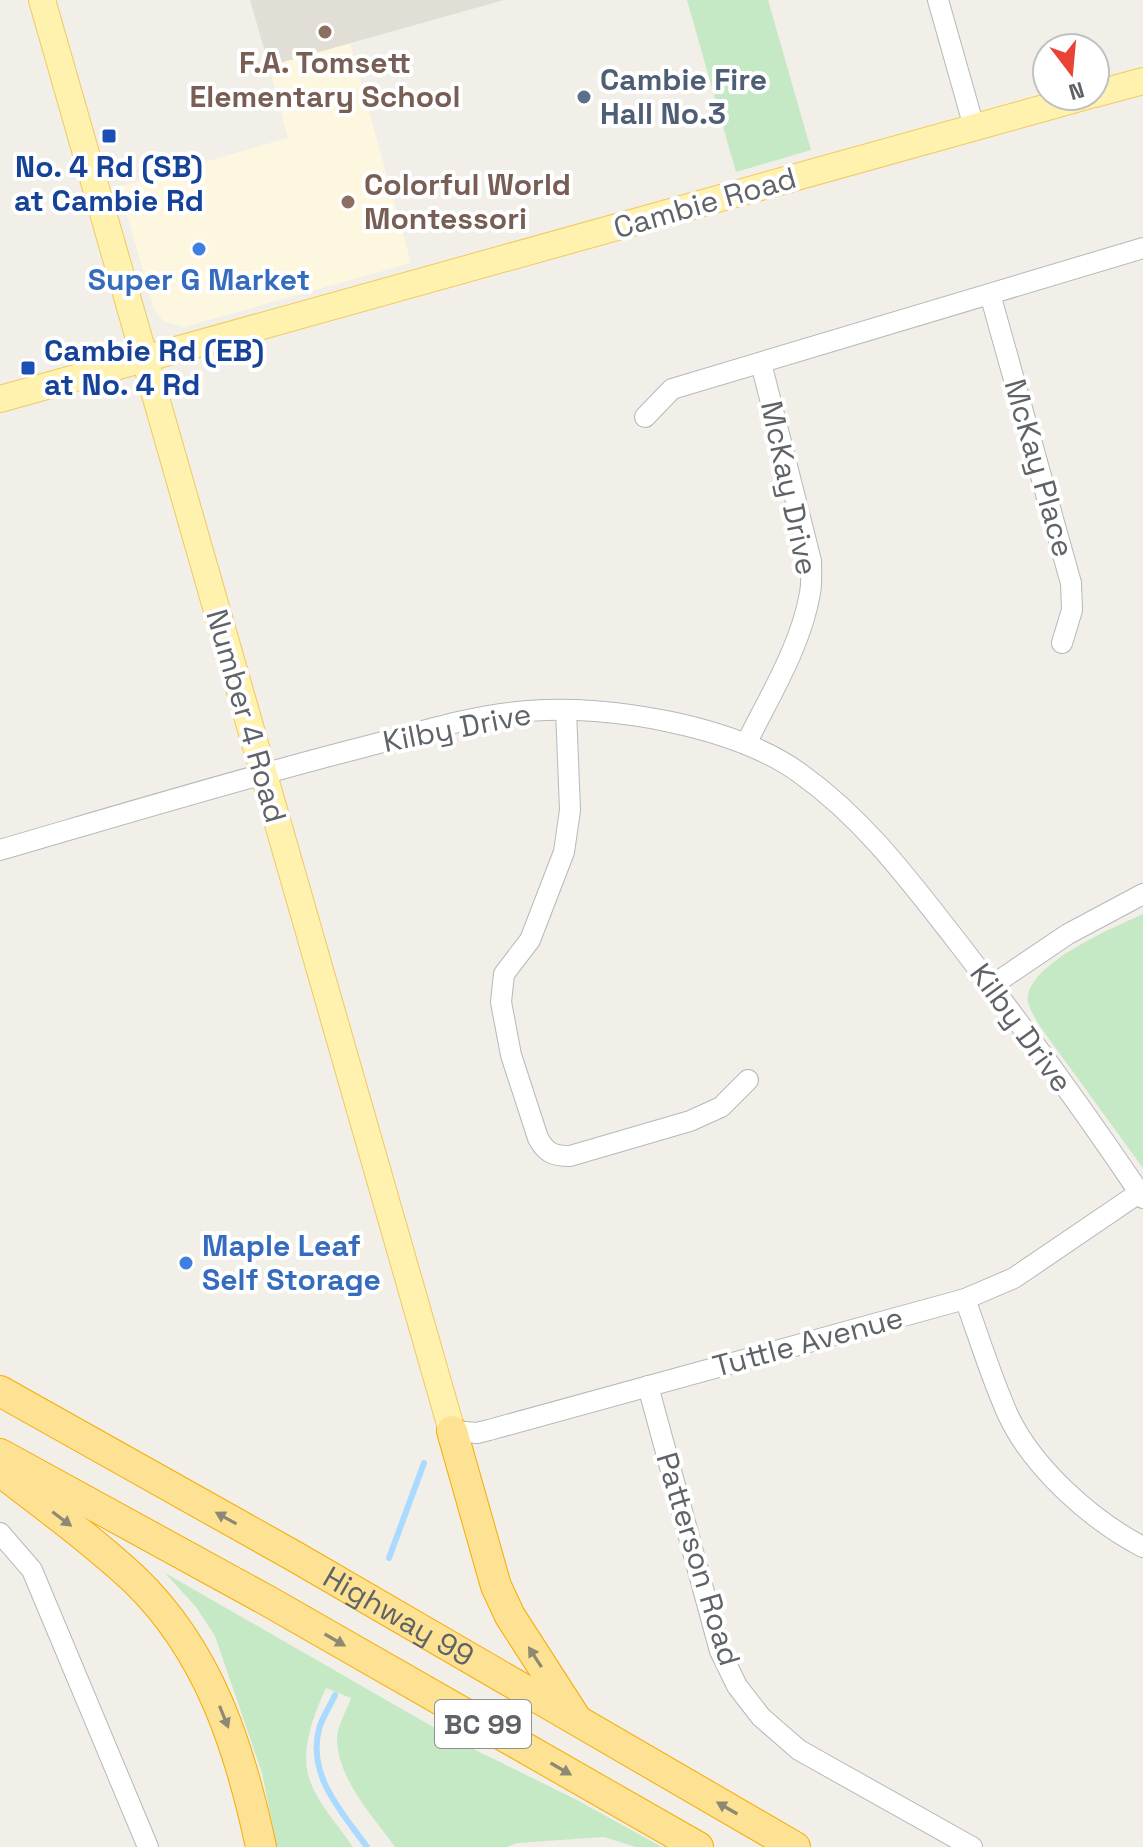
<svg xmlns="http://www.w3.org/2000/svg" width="1143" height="1847" viewBox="0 0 1143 1847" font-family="'Space Grotesk',sans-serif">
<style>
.commercial{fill:#fef7e0}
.education{fill:#e1ded6}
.green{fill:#c5e8c5}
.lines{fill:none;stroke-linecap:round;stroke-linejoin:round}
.stream{stroke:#aadaff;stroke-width:6}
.minor-casing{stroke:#b5b8bc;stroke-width:22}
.major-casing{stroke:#f2c960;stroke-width:28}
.highway-casing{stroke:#f9ab00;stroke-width:32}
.minor{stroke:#fff;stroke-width:20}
.major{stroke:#fff2af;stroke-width:26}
.highway{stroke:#fde293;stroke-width:30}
.oneway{fill:#8e8975}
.education-dot{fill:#8d6e63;stroke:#fff;stroke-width:3}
.service-dot{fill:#5c6f8a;stroke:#fff;stroke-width:3}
.transit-dot{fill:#1a4fb4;stroke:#fff;stroke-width:3}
.shop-dot{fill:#3f7fe0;stroke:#fff;stroke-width:3}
.labels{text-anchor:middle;stroke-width:8;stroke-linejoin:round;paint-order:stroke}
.shield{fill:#fff;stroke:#8f9295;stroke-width:2}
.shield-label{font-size:28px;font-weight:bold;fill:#5f6368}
.education-label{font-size:30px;font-weight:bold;fill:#785e54;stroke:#fff}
.service-label{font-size:30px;font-weight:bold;fill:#4e5e75;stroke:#fff;text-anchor:start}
.transit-label{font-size:30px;font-weight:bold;fill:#164399;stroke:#fff}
.street-label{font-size:30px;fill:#5f6368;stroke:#fff}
.shop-label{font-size:30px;font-weight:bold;fill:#366cbe;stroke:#fff}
</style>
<rect width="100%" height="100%" fill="#f1efe8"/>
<polygon class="commercial" points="350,43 411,263 184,327 163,321 154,309 119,187 288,138 269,66"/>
<polygon class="education" points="250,0 504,0 269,66"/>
<g class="green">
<polygon points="687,0 768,0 811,150 736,172"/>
<path d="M1143 914V1168L1039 1025C1036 1018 1029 1009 1028 1002 1023 965 1115 927 1143 914Z"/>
<path d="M165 1573 461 1743 575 1799 662 1847H636L604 1837 517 1843 507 1847H395C373 1816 338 1780 337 1739 337 1726 347 1710 351 1698L326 1688C314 1714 300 1749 309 1778 317 1803 339 1826 353 1847H277L262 1773 215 1636 196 1607Z"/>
</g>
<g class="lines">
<g class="stream">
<polyline points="389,1558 424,1463"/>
<path d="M335 1695C330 1706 322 1718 319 1729 307 1776 342 1812 367 1847"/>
</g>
<defs>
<g id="minor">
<polyline points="938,0 974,127"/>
<polyline points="990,294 1071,583 1072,610 1062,643"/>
<polyline points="645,417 672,389 1143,248"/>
<path d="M566 710 570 810 564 852 530 940 504 974 501 1002 511 1055 538 1138C546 1153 553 1156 570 1156L690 1121 721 1107 748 1080"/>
<path d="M746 744C769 697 801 646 810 593 812 583 811 572 811 561L761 363"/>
<path d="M0 850C120 815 239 779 360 748 415 734 471 715 529 711 608 704 736 726 801 774 864 819 909 880 956 940 1021 1024 1084 1110 1143 1198"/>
<polyline points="991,986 1068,934 1143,894"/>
<path d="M965 1299C979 1337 991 1377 1008 1415 1033 1468 1091 1520 1143 1547"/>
<polyline points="648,1386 720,1651 737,1686 761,1717 799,1750 972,1847"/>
<polyline points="452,1431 477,1433 489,1430 965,1299 1014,1278 1139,1193"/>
<polyline points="0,1533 32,1570 148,1847"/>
</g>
<g id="major">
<polyline points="42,0 452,1431"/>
<polyline points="1095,94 1143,81"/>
<polyline points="0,399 1087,96"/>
</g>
<g id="highway">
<path id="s1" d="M0 1391 294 1556 795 1847"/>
<polyline points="452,1431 496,1586 510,1616 575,1717"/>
<polyline points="0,1454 268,1601 698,1847"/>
<path d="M0 1471C45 1506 92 1540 134 1579 209 1651 240 1748 261 1847"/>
</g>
</defs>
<use href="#minor" class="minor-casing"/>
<use href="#major" class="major-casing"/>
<use href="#highway" class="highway-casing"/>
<use href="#minor" class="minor"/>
<use href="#major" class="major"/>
<use href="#highway" class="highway"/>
</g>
<defs><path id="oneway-solid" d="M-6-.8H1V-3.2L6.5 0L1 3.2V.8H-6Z" transform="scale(2)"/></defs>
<g class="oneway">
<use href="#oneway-solid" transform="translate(226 1518) rotate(-151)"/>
<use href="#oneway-solid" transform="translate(62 1519) rotate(37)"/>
<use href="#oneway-solid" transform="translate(335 1640) rotate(30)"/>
<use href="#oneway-solid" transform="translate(535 1657) rotate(-123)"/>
<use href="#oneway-solid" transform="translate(224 1717) rotate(68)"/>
<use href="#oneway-solid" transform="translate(561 1769) rotate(30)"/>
<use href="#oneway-solid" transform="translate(727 1808) rotate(-150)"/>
</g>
<g class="education-dot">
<circle cx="325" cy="32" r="8"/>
<circle cx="348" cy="202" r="8"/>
</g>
<circle class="service-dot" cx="584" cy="97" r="8"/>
<g class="transit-dot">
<rect x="101" y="128" width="16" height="16" rx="4"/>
<rect x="20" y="360" width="16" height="16" rx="4"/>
</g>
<g class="shop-dot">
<circle cx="199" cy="249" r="8"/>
<circle cx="186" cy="1263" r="8"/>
</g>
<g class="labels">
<rect class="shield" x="435" y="1700" width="96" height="48" rx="6"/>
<g class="shield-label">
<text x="483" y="1734">BC 99</text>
</g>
<g class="education-label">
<text x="325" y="73">F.A. Tomsett<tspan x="325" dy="34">Elementary School</tspan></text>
<text x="364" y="195" text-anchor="start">Colorful World<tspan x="364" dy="34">Montessori</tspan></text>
</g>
<g class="service-label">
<text x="600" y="90">Cambie Fire<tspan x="600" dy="34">Hall No.3</tspan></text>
</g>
<g class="transit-label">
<text x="109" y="177">No. 4 Rd (SB)<tspan x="109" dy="34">at Cambie Rd</tspan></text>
<text x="44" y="361" text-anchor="start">Cambie Rd (EB)<tspan x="44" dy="34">at No. 4 Rd</tspan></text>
</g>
<g class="street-label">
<text transform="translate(705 203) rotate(-16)" y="10">Cambie Road</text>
<text transform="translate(1039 468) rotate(74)" y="10">McKay Place</text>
<text transform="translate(789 488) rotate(78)" y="10">McKay Drive</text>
<text transform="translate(246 716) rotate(74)" y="10">Number 4 Road</text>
<text transform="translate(457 728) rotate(-11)" y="10">Kilby Drive</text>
<text transform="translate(1021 1028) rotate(54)" y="10">Kilby Drive</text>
<text transform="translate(808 1342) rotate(-15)" y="10">Tuttle Avenue</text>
<text transform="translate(698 1559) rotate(73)" y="10">Patterson Road</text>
<text dy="10" stroke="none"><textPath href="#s1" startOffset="458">Highway 99</textPath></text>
</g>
<g class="shop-label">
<text x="199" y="290">Super G Market</text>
<text x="202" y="1256" text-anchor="start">Maple Leaf<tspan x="202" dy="34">Self Storage</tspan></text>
</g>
</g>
<g transform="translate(1071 72) rotate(164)"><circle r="38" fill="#ffffff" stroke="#bfc1c3" stroke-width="2"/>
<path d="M0-6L14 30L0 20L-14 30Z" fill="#ea4335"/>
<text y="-12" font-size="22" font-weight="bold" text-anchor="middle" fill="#5f6368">N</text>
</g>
</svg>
